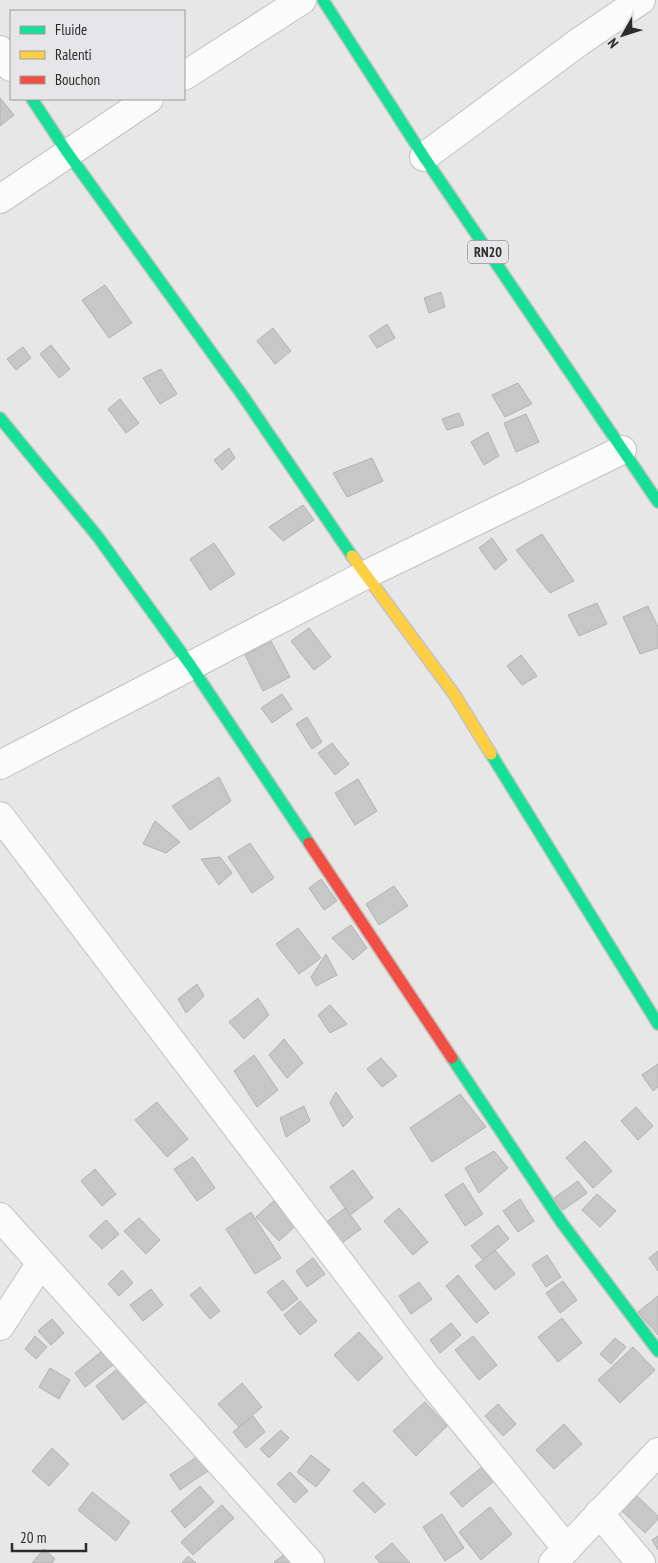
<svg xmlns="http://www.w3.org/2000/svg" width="658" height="1563" viewBox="0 0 658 1563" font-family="'PT Sans Narrow',sans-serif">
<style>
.building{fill:#c7c7c8;stroke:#b2b2b3}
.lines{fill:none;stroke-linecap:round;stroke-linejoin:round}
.street-casing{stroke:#c2c2c2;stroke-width:30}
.fast-casing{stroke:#c2c2c2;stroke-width:14}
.slow-casing{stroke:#c2c2c2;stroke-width:14}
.jam-casing{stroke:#c2c2c2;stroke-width:14}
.street{stroke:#fbfbfc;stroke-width:28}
.fast{stroke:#16e098;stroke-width:11}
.slow{stroke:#ffcf43;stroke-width:11}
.jam{stroke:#f24e42;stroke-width:11}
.labels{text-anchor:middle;stroke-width:5;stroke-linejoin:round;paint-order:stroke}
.shield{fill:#e6e6e9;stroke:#646465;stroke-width:1}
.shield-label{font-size:14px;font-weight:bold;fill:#2c2c2d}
</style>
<rect width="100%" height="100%" fill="#e7e7e8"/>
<g class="building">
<polygon points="0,98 14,115 0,126"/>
<polygon points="105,285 132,323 109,338 82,300"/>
<polygon points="441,292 445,307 429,313 424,298"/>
<polygon points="387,324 395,338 377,348 369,336"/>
<polygon points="273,328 291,351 275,364 257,341"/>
<polygon points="51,345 70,369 59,378 40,354"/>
<polygon points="23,347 31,358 16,370 7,359"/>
<polygon points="161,369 177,394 160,404 143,378"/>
<polygon points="518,383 532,404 505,417 492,395"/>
<polygon points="120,399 139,423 126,433 108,409"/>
<polygon points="459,413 464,425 447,430 442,419"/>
<polygon points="526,414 539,442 516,452 504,423"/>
<polygon points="488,432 499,456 484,465 471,442"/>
<polygon points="229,448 235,458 222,470 214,460"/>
<polygon points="372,458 383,481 347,497 333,473"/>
<polygon points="303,505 314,520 283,541 269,527"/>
<polygon points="542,534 574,581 550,593 516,550"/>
<polygon points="492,538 507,560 495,570 479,548"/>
<polygon points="214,543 235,574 210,590 190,559"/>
<polygon points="597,603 607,624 579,636 568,615"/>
<polygon points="648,606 658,627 658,648 640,654 623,617"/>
<polygon points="309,628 331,657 314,670 291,641"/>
<polygon points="271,641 290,677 263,691 245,655"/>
<polygon points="521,655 537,676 522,685 507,666"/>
<polygon points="282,694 292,709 272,723 261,708"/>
<polygon points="307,717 322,742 312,749 296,724"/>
<polygon points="332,743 349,764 335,775 318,753"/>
<polygon points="219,777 231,801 190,830 172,806"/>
<polygon points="358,779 377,811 355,825 335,793"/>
<polygon points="155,821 180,842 166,853 143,844"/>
<polygon points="250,843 274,878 252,893 228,857"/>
<polygon points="220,857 232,873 219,885 201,859"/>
<polygon points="321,879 337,901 324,910 309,888"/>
<polygon points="394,886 408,906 379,925 366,904"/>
<polygon points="351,925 367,948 353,960 332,938"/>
<polygon points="298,928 321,958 299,974 276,944"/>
<polygon points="326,954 337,975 316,986 311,977"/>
<polygon points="197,984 204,996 186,1013 178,999"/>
<polygon points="258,998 269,1015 244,1039 229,1022"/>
<polygon points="330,1005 347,1024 330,1033 318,1015"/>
<polygon points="284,1039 303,1063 287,1078 269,1055"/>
<polygon points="254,1055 278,1090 257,1107 234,1071"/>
<polygon points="381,1058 397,1076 382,1087 367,1069"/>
<polygon points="658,1064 658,1087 653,1091 642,1075"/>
<polygon points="336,1092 353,1117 343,1127 330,1103"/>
<polygon points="460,1094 486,1127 432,1162 410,1128"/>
<polygon points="157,1102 188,1139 167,1157 135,1120"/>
<polygon points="304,1106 310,1121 286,1137 280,1118"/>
<polygon points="636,1107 653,1126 638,1140 621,1121"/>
<polygon points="585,1141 612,1171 593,1188 566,1158"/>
<polygon points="494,1151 508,1168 479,1193 465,1168"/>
<polygon points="193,1157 215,1188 197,1201 174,1169"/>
<polygon points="95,1169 116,1194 102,1206 81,1181"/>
<polygon points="353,1170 373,1198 350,1215 330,1187"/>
<polygon points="578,1181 587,1193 563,1210 554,1198"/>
<polygon points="463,1183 483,1214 465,1226 445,1195"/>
<polygon points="597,1194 616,1211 600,1227 582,1210"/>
<polygon points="279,1196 302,1220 279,1241 256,1217"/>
<polygon points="520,1199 534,1221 518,1232 503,1211"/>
<polygon points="345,1208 361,1229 339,1245 324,1224"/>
<polygon points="399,1208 428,1242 413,1255 384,1221"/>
<polygon points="251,1212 281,1258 255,1274 226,1229"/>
<polygon points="139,1218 160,1240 146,1254 124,1231"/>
<polygon points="106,1220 119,1234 102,1249 89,1236"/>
<polygon points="498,1225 509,1239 483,1260 471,1246"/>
<polygon points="495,1250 515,1274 495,1290 475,1266"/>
<polygon points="658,1251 658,1271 649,1258"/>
<polygon points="547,1255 561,1277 546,1287 532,1265"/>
<polygon points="313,1258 325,1274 307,1287 296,1271"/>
<polygon points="122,1270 133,1283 119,1296 108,1284"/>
<polygon points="458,1275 489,1313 476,1323 446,1286"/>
<polygon points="283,1280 298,1299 282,1311 267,1292"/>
<polygon points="563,1281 577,1300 560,1313 546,1293"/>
<polygon points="419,1282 432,1299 411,1314 399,1296"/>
<polygon points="200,1287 220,1311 210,1319 190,1295"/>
<polygon points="151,1289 163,1305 143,1321 130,1305"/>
<polygon points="658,1296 658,1335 638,1312"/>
<polygon points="300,1301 317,1321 300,1335 284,1315"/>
<polygon points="562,1318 582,1343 558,1362 538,1337"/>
<polygon points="52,1319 64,1333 51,1345 38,1331"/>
<polygon points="451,1323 461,1335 440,1353 430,1340"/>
<polygon points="359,1332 383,1358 358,1381 334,1355"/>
<polygon points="35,1336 47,1347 36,1359 25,1349"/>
<polygon points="473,1336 497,1365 479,1380 455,1350"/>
<polygon points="615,1338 626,1347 611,1364 600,1354"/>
<polygon points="633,1347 655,1370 620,1403 598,1380"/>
<polygon points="102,1351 113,1365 85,1387 75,1373"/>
<polygon points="120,1367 147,1401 123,1420 96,1386"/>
<polygon points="50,1368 70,1380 59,1399 39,1387"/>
<polygon points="242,1383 262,1407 239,1427 218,1404"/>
<polygon points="425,1402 447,1426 416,1456 393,1431"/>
<polygon points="498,1404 516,1424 503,1436 485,1416"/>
<polygon points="253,1416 265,1432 246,1448 233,1432"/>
<polygon points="564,1424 582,1444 554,1469 536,1450"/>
<polygon points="281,1430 289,1438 269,1458 260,1449"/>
<polygon points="52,1448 69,1464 49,1486 32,1471"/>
<polygon points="311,1455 330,1470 316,1487 297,1472"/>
<polygon points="198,1456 208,1471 180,1490 170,1475"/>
<polygon points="482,1467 493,1482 462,1507 450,1493"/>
<polygon points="290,1472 308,1491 295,1503 277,1484"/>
<polygon points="363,1482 385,1504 375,1513 353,1491"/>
<polygon points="200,1486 214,1502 185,1528 171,1511"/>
<polygon points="92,1492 130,1522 116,1541 78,1510"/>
<polygon points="636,1495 658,1516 658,1519 645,1533 622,1511"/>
<polygon points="222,1505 234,1518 193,1555 181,1542"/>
<polygon points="490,1507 512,1534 481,1560 459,1532"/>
<polygon points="442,1514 464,1548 445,1561 423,1527"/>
<polygon points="658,1536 658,1550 652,1540"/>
<polygon points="392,1543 410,1563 380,1563 375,1557"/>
<polygon points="44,1549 55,1559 52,1563 32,1563"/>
<polygon points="292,1549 302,1563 275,1563 274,1562"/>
<polygon points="188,1556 196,1563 182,1563"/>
</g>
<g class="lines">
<defs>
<g id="street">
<polyline points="0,50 11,67"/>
<polyline points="184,76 302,0"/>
<polyline points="424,157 579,42 641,0"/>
<polyline points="0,199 149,99"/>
<polyline points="0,765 365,575 622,450"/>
<polyline points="0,816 423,1372 567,1549"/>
<polyline points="0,1217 310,1563"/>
<polyline points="0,1326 41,1263"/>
<polyline points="599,1513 641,1563"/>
<polyline points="553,1563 658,1452"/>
</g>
<g id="fast">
<polyline points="323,0 424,157 658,502"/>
<polyline points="32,99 67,152 243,396 352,556"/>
<polyline points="0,418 98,537 191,666 309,843"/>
<polyline points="491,754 658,1024"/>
<polyline points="452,1058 562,1223 658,1351"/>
</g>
<polyline id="slow" points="352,556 454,694 491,754"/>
<polyline id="jam" points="309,843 452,1058"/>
</defs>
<use href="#street" class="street-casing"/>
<use href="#fast" class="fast-casing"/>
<use href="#slow" class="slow-casing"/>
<use href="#jam" class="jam-casing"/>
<use href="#street" class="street"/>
<use href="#fast" class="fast"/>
<use href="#slow" class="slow"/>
<use href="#jam" class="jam"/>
</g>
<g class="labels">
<rect class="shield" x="468" y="240.5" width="40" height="23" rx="4"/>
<g class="shield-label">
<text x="488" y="257">RN20</text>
</g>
</g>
<rect x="10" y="10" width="175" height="90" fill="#e6e6e9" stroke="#9c9c9e"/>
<rect x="20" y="26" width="25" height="8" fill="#16e098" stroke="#9c9c9e"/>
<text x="55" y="35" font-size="15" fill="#2c2c2d">Fluide</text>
<rect x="20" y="51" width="25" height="8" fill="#ffcf43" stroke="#9c9c9e"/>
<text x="55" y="60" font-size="15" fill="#2c2c2d">Ralenti</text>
<rect x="20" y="76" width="25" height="8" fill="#f24e42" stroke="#9c9c9e"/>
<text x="55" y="85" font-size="15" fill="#2c2c2d">Bouchon</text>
<g transform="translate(623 35) rotate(231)" stroke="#e6e6e9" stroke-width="4" paint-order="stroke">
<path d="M0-4L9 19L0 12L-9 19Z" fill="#2c2c2d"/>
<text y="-8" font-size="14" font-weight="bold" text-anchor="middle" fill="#2c2c2d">N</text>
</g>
<path d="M12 1543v8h74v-8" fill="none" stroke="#2c2c2d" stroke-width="2.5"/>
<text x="20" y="1543" font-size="15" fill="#2c2c2d" stroke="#e6e6e9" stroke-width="4" paint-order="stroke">20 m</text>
</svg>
